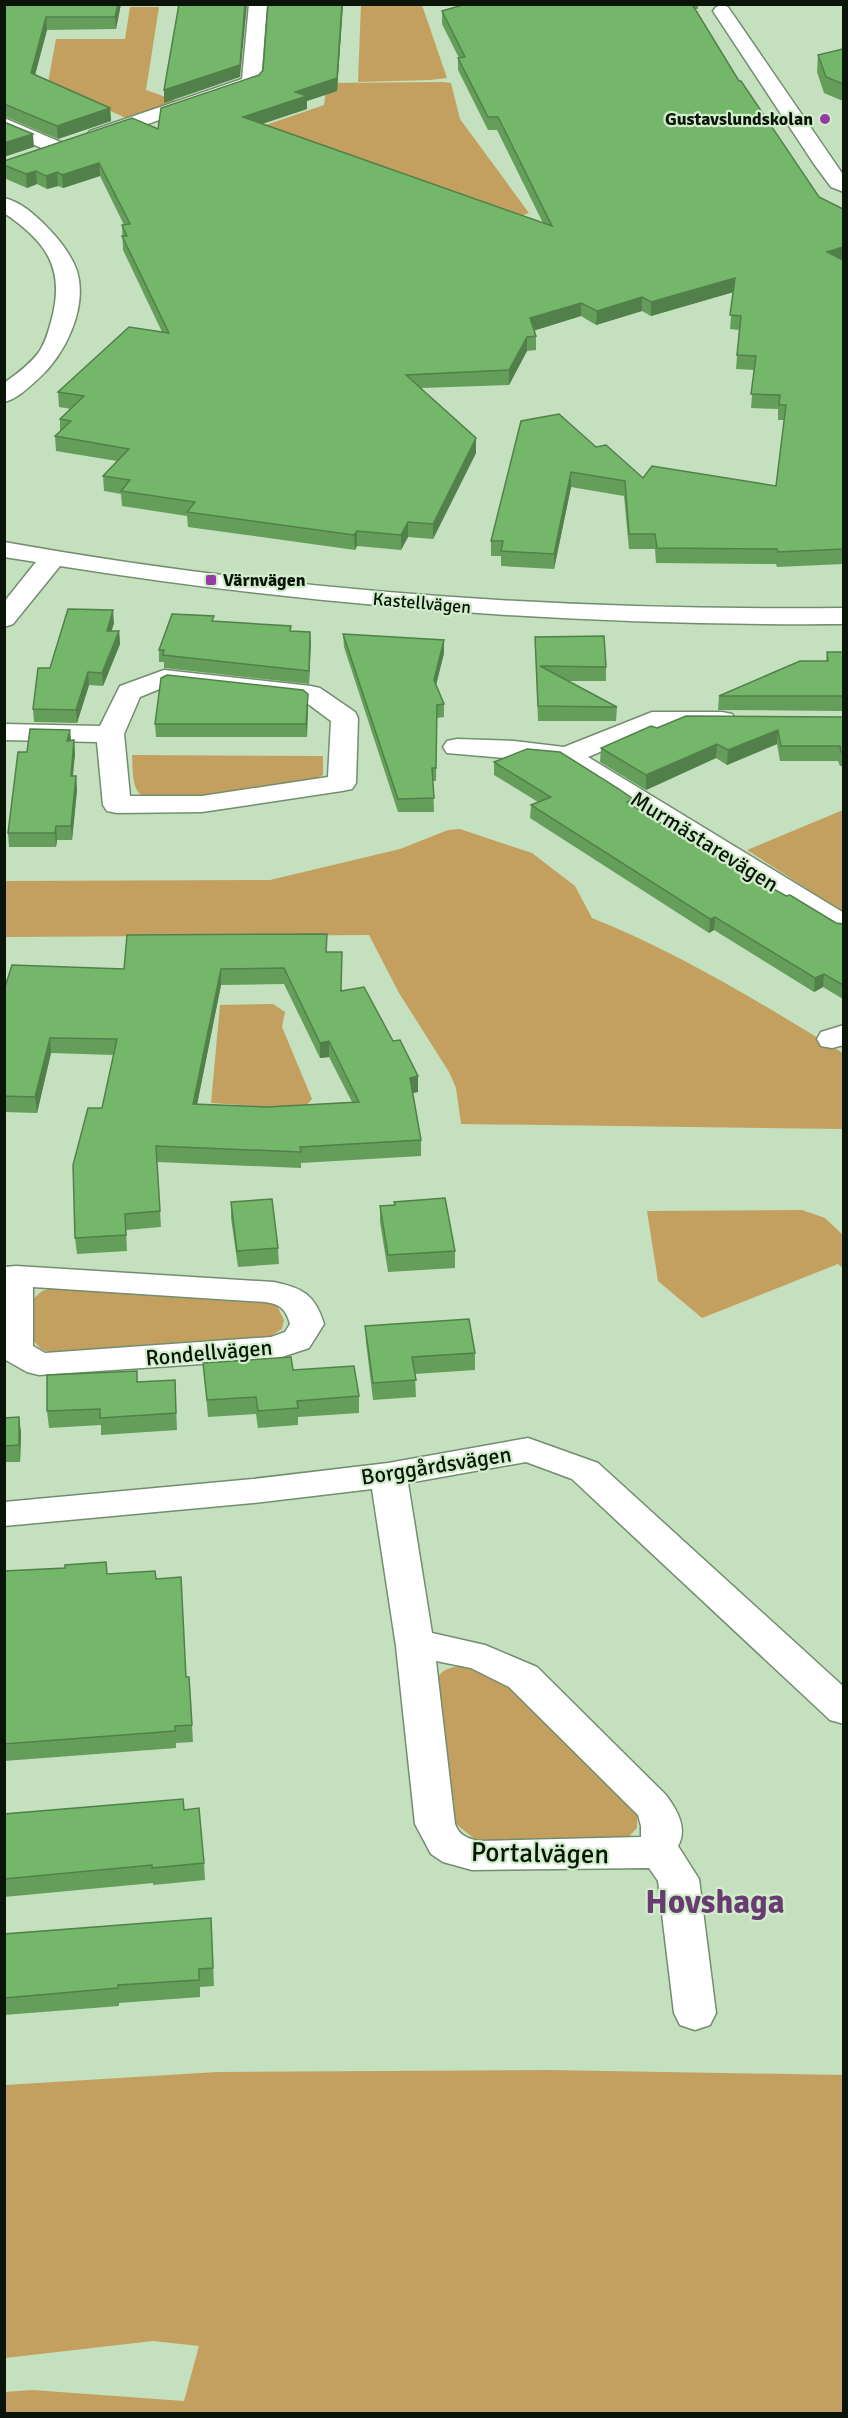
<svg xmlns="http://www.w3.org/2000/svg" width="848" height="2418" viewBox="0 0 848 2418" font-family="Signika,sans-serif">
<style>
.green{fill:#c3a05f}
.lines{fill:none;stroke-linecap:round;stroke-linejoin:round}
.minor-casing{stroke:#738d6f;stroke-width:3}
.minor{fill:#fff;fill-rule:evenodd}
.wall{fill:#659d5b;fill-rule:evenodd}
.shaded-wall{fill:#52804a}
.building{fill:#75b76a;stroke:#52804a;stroke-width:1.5;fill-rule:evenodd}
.poi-dot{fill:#953ba6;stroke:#d1edcc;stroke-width:2}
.labels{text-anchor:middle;stroke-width:4.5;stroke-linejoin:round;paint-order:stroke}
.far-poi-label{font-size:18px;font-weight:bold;fill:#0b1409;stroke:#d1edcc;text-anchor:end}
.far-street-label{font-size:18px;fill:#0b1409;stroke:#d1edcc}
.street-label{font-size:22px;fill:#0b1409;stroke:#d1edcc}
.near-street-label{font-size:27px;fill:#0b1409;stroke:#d1edcc}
.near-district-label{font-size:33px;font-weight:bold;fill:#683c71;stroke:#d1edcc}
</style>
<rect width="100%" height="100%" fill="#c4e0bf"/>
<g class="green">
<polygon points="361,5 422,5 447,78 430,80 358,82"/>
<polygon points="130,7 159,7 146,90 177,101 128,119 48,83 56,39 125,39"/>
<polygon points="443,82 451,83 460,119 529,213 518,217 263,126 324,105 327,83"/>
<path d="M132 755 323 756V775L310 781C281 785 159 809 141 795 131 787 133 767 132 755Z"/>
<polygon points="843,810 843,912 747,850"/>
<path d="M460 829 532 853 575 886 592 918C680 953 762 1004 843 1053V1129L461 1124 456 1088 449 1072 399 993 369 935 5 937 4 881 270 880 400 849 448 830Z"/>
<polygon points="273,1004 285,1012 282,1027 312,1099 303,1109 211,1103 220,1005"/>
<polygon points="802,1210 825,1218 843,1235 843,1268 838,1264 702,1318 658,1281 647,1211"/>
<polygon points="51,1288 266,1301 277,1306 284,1320 282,1329 269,1337 52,1353 41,1349 32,1339 33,1299 42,1291"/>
<path d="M469 1665 506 1679 637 1813V1828L627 1838 486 1843 476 1840 456 1824 435 1682C442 1667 453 1667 469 1665Z"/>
<polygon points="549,2070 843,2075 843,2413 5,2413 5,2392 32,2390 184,2401 199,2346 153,2341 5,2358 5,2085 217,2072"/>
</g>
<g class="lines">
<defs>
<g id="minor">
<polygon points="249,4 267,4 261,82 258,86 104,139 90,139 87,135 90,131 242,79"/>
<polygon points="722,5 728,7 844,176 844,192 831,187 814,164 713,11 716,7"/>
<polygon points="4,118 65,144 68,148 65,152 51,152 4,132"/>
<path d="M4 198C21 202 34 214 46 226 58 238 71 254 77 271 88 308 65 355 38 379 28 388 17 399 4 402V383C17 374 30 364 39 352 46 342 49 329 52 318 65 268 46 241 4 213Z"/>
<path d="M4 542C281 592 563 611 844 608V624C580 626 319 607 60 566L13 624 4 627V602L36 562 4 557Z"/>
<path d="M164 670 311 686 320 688 355 712 358 718 356 783 352 789 342 791 202 812 117 813 107 811 103 805 97 742 4 740V724L100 726 120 686ZM167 686 304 701 331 721 328 777 202 796H130L124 734 140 697Z"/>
<polygon points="652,712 722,712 732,714 736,720 732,726 722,728 656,728 588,757 844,913 844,935 834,932 560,763 447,753 443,747 447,741 457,739 514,741 564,747"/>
<polygon points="844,1025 844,1045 832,1048 821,1046 817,1039 821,1032"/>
<path d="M16 1266 274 1282C302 1288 315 1294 324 1324L309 1348 276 1359 39 1375 27 1372 4 1359V1267ZM33 1287 265 1302C280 1304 286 1309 290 1324L285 1332 271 1337 45 1353 33 1346Z"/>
<path d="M528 1438 598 1463 844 1687V1724L830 1720 572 1479 526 1462 408 1483 432 1633 485 1645 537 1667 666 1795C677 1810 688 1828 678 1846L699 1879 716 2013 710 2025 695 2030 680 2025 674 2013 658 1881 649 1868 472 1870 443 1862 431 1854 415 1824 396 1646 372 1489 253 1503 4 1526V1502L253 1479 388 1463ZM436 1661 471 1668 509 1687 638 1815 641 1826V1837L480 1841C469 1839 459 1836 455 1824Z"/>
</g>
</defs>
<use href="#minor" class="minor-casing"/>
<use href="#minor" class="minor"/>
</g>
<g class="wall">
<polygon points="4,4 121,4 116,29 47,30 35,75 110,108 111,121 58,139 4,116"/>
<polygon points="268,4 343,4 337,91 307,101 307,109 262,124 543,223 497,130 488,130 458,70 458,58 459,58 442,24 442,11 463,5 462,4 698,4 698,9 695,9 739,81 819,197 843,209 843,564 777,567 776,564 656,563 655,549 629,549 624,496 571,487 554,569 501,566 501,556 491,556 491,541 596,447 643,478 776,486 784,420 778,420 778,409 751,408 754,370 736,369 739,330 730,329 733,292 651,316 642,311 596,325 581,316 534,330 536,336 536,350 527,351 509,385 421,388 476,453 433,539 408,537 401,550 357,546 355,550 188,527 187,516 122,506 121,494 104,491 103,476 117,461 56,451 55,436 60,431 60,419 71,409 59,407 58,392 162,332 123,250 122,225 124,225 100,176 63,188 58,186 47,189 37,184 27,188 4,178 4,161 158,129 259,75 263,70"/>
<polygon points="843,49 843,101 824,93 817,72 818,55"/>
<polygon points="214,621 291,631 310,632 309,684 164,668 164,662 159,662 159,650"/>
<polygon points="114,623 111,631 119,631 120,644 103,686 89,685 77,723 34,722 33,709 50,668"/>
<polygon points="343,634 444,640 444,653 436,685 444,704 444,717 437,718 436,781 433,781 434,812 398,812 344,647"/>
<polygon points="535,637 606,667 606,681 568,681 617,707 616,721 538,721"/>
<polygon points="827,652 843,652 843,711 718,710 719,696 826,661"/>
<polygon points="308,694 307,737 156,737 155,724"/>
<polygon points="843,717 843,766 840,766 838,761 780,761 777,744 727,765 716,758 646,790 600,762 601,748 657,728"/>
<polygon points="70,730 71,740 74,740 75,754 73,776 76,776 77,790 72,840 57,840 56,847 9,847 8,833 27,752"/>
<polygon points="494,762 633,799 633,805 672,830 786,896 836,923 843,924 843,999 823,987 814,992 714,930 709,933 530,818 531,805 538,802 494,775"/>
<path d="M327 952 342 991 393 1041 418 1076V1092L413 1093 421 1140V1156L301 1163V1168L157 1162 161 1227 126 1230 127 1251 77 1254 75 1238 114 1055 51 1053 37 1113 4 1112V990L124 969ZM284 984 320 1058 329 1057 352 1102 267 1107 197 1104 221 985Z"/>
<polygon points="231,1202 278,1248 279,1264 238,1267 231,1218"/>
<polygon points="380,1206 455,1251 455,1268 388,1272 380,1222"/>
<polygon points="365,1326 475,1353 475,1370 415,1374 416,1397 373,1400 366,1342"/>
<polygon points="203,1363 293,1370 359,1396 359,1413 298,1417 298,1425 258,1428 256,1414 208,1417"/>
<polygon points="175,1380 177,1430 101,1435 101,1425 49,1428 47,1411 138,1382"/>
<polygon points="19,1417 21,1433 20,1462 4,1462 4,1418"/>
<polygon points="4,1571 107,1574 156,1579 186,1677 189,1677 193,1742 176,1743 176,1748 4,1761"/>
<polygon points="184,1810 204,1863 205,1880 153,1885 153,1883 4,1897 4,1814"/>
<polygon points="211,1918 214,1986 200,1987 200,1997 119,2003 119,2006 4,2015 4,1934"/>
</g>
<g class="shaded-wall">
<polygon points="118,4 121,4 116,29 115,17"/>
<polygon points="245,4 247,4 240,77 164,103 164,90"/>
<polygon points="342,4 343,4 337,91 307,101 307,109 243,130 243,117 295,92"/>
<polygon points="46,17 47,30 32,86 31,73"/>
<polygon points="110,108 111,121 58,139 57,126"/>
<polygon points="33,134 34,147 4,157 4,143"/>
<polygon points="99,163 100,176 63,188 62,175"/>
<polygon points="36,171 37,184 27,188 26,174"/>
<polygon points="57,172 58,186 47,189 46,176"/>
<polygon points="843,247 843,261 827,252"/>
<polygon points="735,278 734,292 651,316 651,302"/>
<polygon points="642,297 642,311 596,325 597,311"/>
<polygon points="581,303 581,316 530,332 530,318"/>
<polygon points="527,337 527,351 509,385 509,370"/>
<polygon points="476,438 476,453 433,539 433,524"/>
<polygon points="571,472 571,487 554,569 554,554"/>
<polygon points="408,522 408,537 401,550 401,535"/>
<polygon points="357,531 357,546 355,550 354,535"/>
<polygon points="113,610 114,623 108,643 107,631"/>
<polygon points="119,631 120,644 103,686 102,673"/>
<polygon points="310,632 311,644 309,684 309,671"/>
<polygon points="444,640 444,653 434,693 434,680"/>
<polygon points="88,672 89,685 77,723 76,710"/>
<polygon points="308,694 308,707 307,737 306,724"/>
<polygon points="70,730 71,744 67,741"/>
<polygon points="778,730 777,744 727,765 728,750"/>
<polygon points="74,740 75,754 71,790 71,776"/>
<polygon points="717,744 716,758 646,790 646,775"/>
<polygon points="76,776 77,790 72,840 71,826"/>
<polygon points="633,799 633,812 627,802"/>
<polygon points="56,826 57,840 56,847 55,833"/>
<polygon points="715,917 714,930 709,933 710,919"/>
<polygon points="221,969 221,985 194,1120 193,1104"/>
<polygon points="824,974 823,987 814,992 815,978"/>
<polygon points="50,1038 51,1053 37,1113 35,1097"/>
<polygon points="329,1041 329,1057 320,1058 320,1043"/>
<polygon points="418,1076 418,1092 410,1093 410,1078"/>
<polygon points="19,1417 21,1433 20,1462 19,1445"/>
</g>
<g class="building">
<polygon points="4,4 118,4 115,17 46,17 31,73 110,108 57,126 4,104"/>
<polygon points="179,4 245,4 240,65 164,90"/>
<polygon points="268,4 342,4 337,78 295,92 307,96 243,117 552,226 498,117 488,117 458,58 465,57 442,11 466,4 692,4 739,81 741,81 819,197 843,209 843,247 827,252 843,260 843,549 778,552 777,549 657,548 655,534 629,534 625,481 571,472 554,554 501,551 503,541 491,541 521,421 559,414 596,447 606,445 643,478 652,466 776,486 786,405 779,405 780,395 751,394 756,356 737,355 741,316 730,315 735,278 651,302 642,297 597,311 581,303 530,318 536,336 527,337 509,370 406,375 476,438 433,524 408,522 401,535 357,531 354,535 187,512 195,502 121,491 130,480 103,476 129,449 55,436 71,421 60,419 84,396 58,392 129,327 169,333 122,236 127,236 122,225 130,224 99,163 62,175 57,172 46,176 36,171 26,174 4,165 4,161 132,118 158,129 161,108 259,75 263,70"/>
<polygon points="843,49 843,84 826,77 818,55"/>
<polygon points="4,122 33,134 4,143"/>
<polygon points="68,609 113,610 107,631 119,631 102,673 88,672 76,710 33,709 38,668 50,668"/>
<polygon points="172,614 214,616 212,621 291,626 290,631 310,632 309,671 163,655 164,650 159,650"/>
<polygon points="343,634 444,640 434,680 444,704 437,705 436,768 432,768 434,798 398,799"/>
<polygon points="604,636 606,667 540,666 617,707 538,706 535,637"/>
<polygon points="827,652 843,652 843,696 719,696 800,661 828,661"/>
<polygon points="167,675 303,690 308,694 306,724 155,724 161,678"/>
<polygon points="686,716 843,717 843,752 841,752 840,746 781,746 778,730 728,750 717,744 646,775 601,748 651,726 657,728"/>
<polygon points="30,729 70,730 67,741 74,740 71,776 76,776 71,826 56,826 55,833 8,833 18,752 27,752"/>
<polygon points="527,749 560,752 619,789 633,799 627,802 672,830 786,896 790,895 836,923 843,924 843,985 824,974 815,978 715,917 710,919 531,805 551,797 494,762"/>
<path d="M327 934 326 952H342L341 991 364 987 393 1041 400 1040 418 1076 410 1078 421 1140 300 1147 301 1152 156 1146 160 1211 125 1214 126 1235 75 1238 73 1165 88 1108H102L117 1039 50 1038 35 1097 4 1096V990L12 965 124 969 127 935ZM284 968 320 1043 329 1041 359 1102 267 1107 193 1104 221 969Z"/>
<polygon points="445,1198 455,1251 388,1255 380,1206 395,1205 394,1202"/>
<polygon points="272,1199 278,1248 237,1251 231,1202"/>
<polygon points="469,1319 475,1353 412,1357 416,1380 373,1383 365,1326"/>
<polygon points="291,1357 293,1370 354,1366 359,1396 297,1401 298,1408 258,1411 256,1397 207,1400 203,1363"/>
<polygon points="137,1371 137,1382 175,1380 176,1413 100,1418 100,1409 47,1411 47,1375"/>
<polygon points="19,1417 19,1445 4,1446 4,1418"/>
<polygon points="106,1562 107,1574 155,1571 156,1579 181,1577 186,1677 189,1677 192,1725 175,1726 175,1731 4,1744 4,1571 65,1568 65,1565"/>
<polygon points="183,1799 184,1810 199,1808 204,1863 152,1868 152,1865 4,1879 4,1814"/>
<polygon points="211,1918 213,1968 199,1969 199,1980 118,1985 118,1988 4,1998 4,1934"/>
</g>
<g class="poi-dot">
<circle cx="825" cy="119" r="6"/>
<rect x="205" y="574" width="12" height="12" rx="3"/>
</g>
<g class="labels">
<g class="far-poi-label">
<text x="813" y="125">Gustavslundskolan</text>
<text x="223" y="586" text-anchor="start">Värnvägen</text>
</g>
<g class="far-street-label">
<text transform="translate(422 603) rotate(5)" y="6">Kastellvägen</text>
</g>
<g class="street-label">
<text transform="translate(705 841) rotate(32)" y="8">Murmästarevägen</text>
<text transform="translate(209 1352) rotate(-5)" y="8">Rondellvägen</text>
<text transform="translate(436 1465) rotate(-9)" y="8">Borggårdsvägen</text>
</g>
<g class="near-street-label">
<text transform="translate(540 1853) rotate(1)" y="9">Portalvägen</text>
</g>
<g class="near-district-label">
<text x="715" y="1913">Hovshaga</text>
</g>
</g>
<rect width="848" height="2418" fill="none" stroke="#0b1409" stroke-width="12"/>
</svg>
